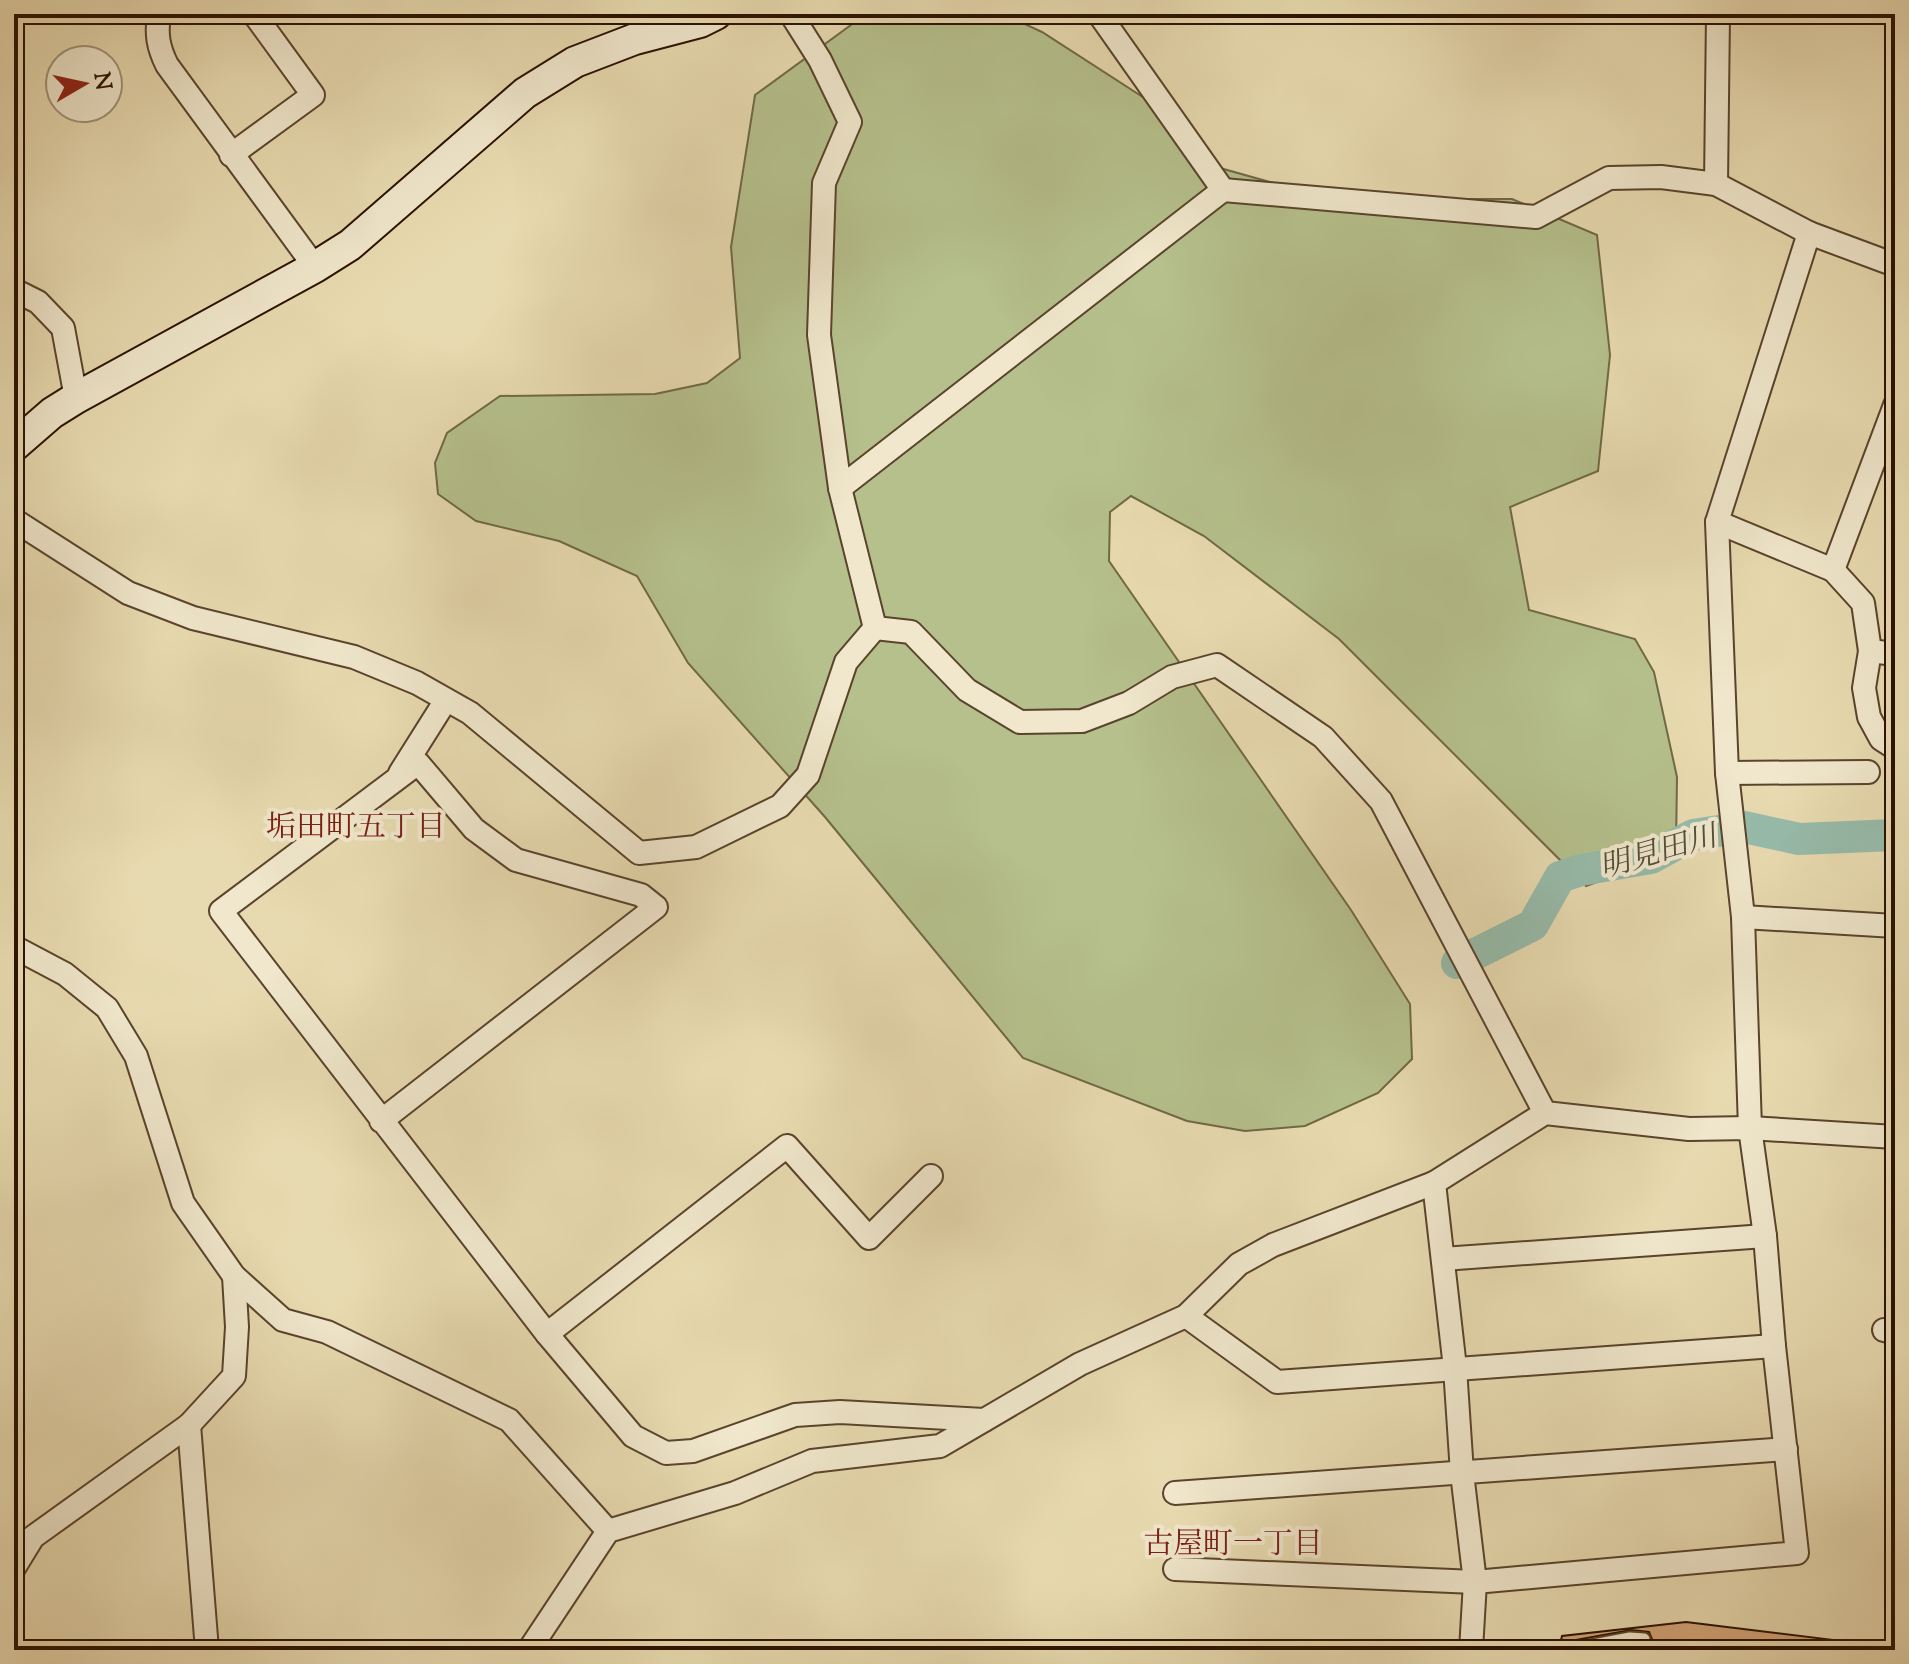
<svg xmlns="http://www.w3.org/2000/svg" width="1909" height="1664" viewBox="0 0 1909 1664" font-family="'Sorts Mill Goudy','Noto Serif JP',serif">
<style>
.green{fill:#b5c08c;stroke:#706946;stroke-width:2}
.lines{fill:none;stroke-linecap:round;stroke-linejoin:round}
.river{stroke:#97bbaa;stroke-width:32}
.building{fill:#d3a578;stroke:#2b1200;stroke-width:2}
.lane-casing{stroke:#5a442c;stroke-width:15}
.street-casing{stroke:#5a442c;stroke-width:26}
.secondary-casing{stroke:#2b1200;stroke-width:34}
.lane{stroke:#f0e7cc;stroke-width:11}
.street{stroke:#f0e7cc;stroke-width:22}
.secondary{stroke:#f0e7cc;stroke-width:30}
.labels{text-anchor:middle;stroke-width:8;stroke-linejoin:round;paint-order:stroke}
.neighbourhood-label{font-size:30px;fill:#7a1f14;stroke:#f0e7cc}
.water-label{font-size:30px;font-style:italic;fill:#514d3c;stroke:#f0e7cc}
</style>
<rect width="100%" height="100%" fill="#e8dab0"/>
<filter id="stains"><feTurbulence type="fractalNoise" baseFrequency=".0025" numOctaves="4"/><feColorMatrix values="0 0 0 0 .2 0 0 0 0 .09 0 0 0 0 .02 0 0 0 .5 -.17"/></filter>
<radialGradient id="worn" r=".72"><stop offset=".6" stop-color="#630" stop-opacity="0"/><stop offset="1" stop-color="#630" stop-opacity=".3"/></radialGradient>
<polygon class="green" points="866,14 1003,14 1042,32 1152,103 1213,166 1330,199 1512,199 1597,235 1610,355 1598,471 1510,507 1529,610 1635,639 1654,672 1677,777 1676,846 1653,861 1586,886 1339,639 1204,536 1131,496 1110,512 1109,561 1351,910 1410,1004 1412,1059 1378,1093 1305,1126 1245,1131 1187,1121 1023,1058 825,817 688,663 637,576 559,541 476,521 438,494 435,463 447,433 500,396 655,394 707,383 740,358 731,247 755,95"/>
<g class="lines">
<polyline class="river" points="1457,963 1533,925 1560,877 1581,870 1651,858 1693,835 1744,827 1799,839 1895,835"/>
</g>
<polygon class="building" points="1686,1622 1834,1640 1833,1650 1612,1650 1644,1647 1651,1644 1652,1639 1649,1632 1631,1630 1565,1642 1560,1645 1562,1636"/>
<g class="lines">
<defs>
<polyline id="lane" points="1567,1650 1630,1638 1644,1639"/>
<g id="street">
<path d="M159 14C156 34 158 47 167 65L315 267"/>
<polyline points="791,14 820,60 850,122 824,183 819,335 840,488 875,628"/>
<polyline points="1099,14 1223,190"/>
<polyline points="231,155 313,95 254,14"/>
<polyline points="1716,184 1718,14"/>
<polyline points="14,290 38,302 63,328 76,398"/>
<polyline points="840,488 1223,190 1536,217 1609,178 1661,177 1716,184 1809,233 1895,265"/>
<polyline points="14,520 128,593 193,618 354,657 417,683 470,713 639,853 696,847 780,806 808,775 846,662 875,628"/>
<polyline points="1717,522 1833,570 1895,405"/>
<polyline points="1833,570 1863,603 1870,651 1864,688 1869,717 1881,739 1895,748"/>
<polyline points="875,628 911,632 967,690 1020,722 1082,721 1129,703 1172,677 1217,665 1323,737 1381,801 1545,1113"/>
<polyline points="1870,651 1895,654"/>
<polyline points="400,773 446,700"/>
<polyline points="1727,773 1868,772"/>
<polyline points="1743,917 1895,926"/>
<polyline points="14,947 65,974 107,1008 136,1056 183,1203 234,1276 283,1320 327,1332 509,1420 608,1531"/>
<polyline points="381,1121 656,907 641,895 516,860 474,829 418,763 221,911 547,1334 633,1436 666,1453 693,1451 795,1415 840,1412 984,1420"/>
<polyline points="1434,1183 1455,1368 1462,1473 1475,1582 1471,1650"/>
<polyline points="1443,1259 1765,1236"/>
<polyline points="1186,1316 1277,1382 1774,1346"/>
<polyline points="1884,1330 1895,1333"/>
<polyline points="547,1334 787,1146 869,1238 931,1176"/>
<polyline points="189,1425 207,1650"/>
<polyline points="1175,1493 1786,1449"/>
<polyline points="14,1568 33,1537 189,1425 234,1376 237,1327 234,1276"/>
<polyline points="1175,1569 1475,1582 1797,1553 1774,1346 1765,1236 1750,1128 1743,917 1727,773 1717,522 1809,233"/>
<polyline points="529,1650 608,1531 735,1493 812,1461 940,1446 1080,1364 1186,1316 1239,1264 1273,1245 1434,1183 1545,1113 1689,1129 1750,1128 1895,1137"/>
</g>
<polyline id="secondary" points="14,446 52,413 76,398 315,267 350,245 525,93 575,62 635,39 700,22 716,14"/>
</defs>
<use href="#lane" class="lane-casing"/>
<use href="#street" class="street-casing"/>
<use href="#secondary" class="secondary-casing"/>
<use href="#lane" class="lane"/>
<use href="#street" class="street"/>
<use href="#secondary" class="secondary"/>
</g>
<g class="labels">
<g class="neighbourhood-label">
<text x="356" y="836">垢田町五丁目</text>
<text x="1233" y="1553">古屋町一丁目</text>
</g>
<g class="water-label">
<text transform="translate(1658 851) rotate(-16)" y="10">明見田川</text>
</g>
</g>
<rect width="1909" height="1664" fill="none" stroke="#e8dab0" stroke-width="48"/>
<rect x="16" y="16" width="1877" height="1632" fill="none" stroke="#2b1200" stroke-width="4"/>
<rect x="24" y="24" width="1861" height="1616" fill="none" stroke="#2b1200" stroke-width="2"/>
<g transform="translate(84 84) rotate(81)"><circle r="38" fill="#f0e7cc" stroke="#a1927a" stroke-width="2"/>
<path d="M0-6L14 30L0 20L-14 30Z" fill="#8f2418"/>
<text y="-12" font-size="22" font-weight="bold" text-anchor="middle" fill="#2b1200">N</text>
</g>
<rect width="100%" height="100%" filter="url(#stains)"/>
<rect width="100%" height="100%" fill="url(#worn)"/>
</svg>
